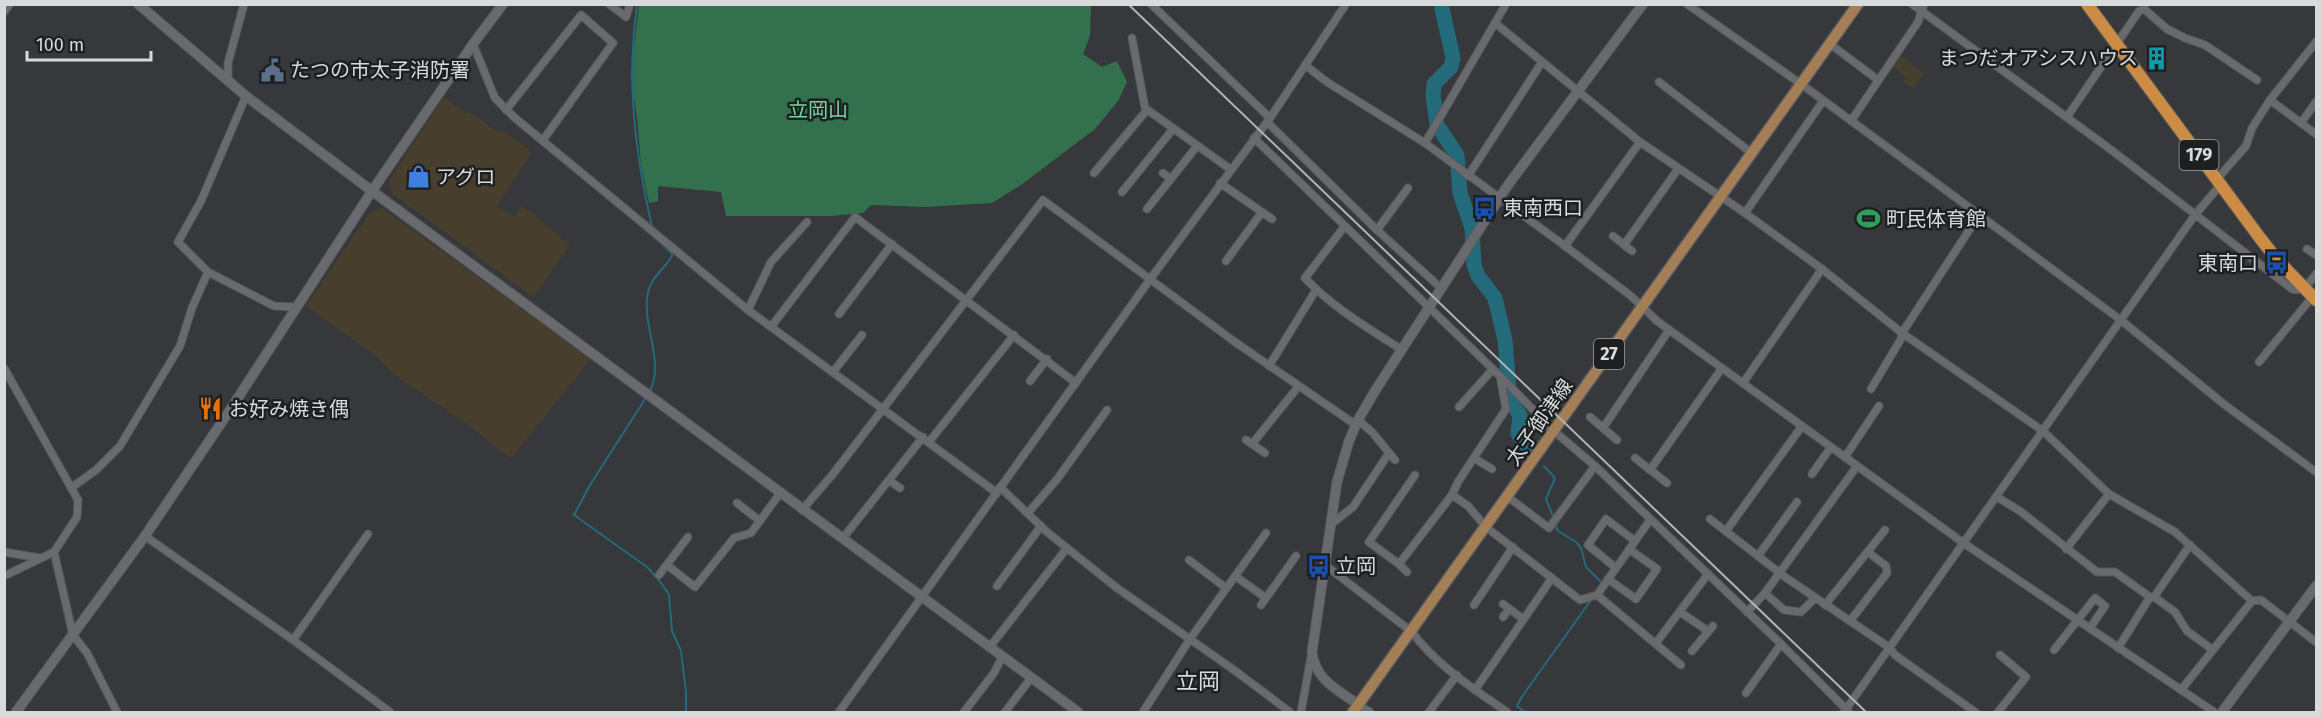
<svg xmlns="http://www.w3.org/2000/svg" width="2321" height="717" viewBox="0 0 2321 717" font-family="'Fira Sans','Noto Sans JP',sans-serif">
<style>
.commercial{fill:#483e2d}
.industrial{fill:#463f2d}
.green{fill:#33704e}
.lines{fill:none;stroke-linecap:round;stroke-linejoin:round}
.stream{stroke:#236b7b;stroke-width:2}
.river{stroke:#236b7b;stroke-width:15}
.street-casing{stroke:#55575a;stroke-width:9}
.secondary-casing{stroke:#55575a;stroke-width:11}
.primary-casing{stroke:#55575a;stroke-width:13}
.highway-casing{stroke:#55575a;stroke-width:14}
.street{stroke:#686a6d;stroke-width:7}
.secondary{stroke:#686a6d;stroke-width:9}
.primary{stroke:#a47e56;stroke-width:10}
.highway{stroke:#cc8c46;stroke-width:12}
.rail{stroke:#b2b3b6;stroke-width:2}
.labels{text-anchor:middle;stroke-width:5;stroke-linejoin:round;paint-order:stroke}
.shield{fill:#1e1f20;stroke:#a1a2a4;stroke-width:1.5}
.shield-label{font-size:18px;font-weight:bold;fill:#d9dadc}
.poi-label{font-size:20px;fill:#d9dadc;stroke:#1e1f20;text-anchor:start}
.park-label{font-size:20px;fill:#76d69f;stroke:#1e1f20}
.street-label{font-size:20px;fill:#d9dadc;stroke:#1e1f20}
.quarter-label{font-size:22px;fill:#d7dade;stroke:#1e1f20}
</style>
<rect width="100%" height="100%" fill="#36383b"/>
<g class="commercial">
<polygon points="444,97 466,114 468,111 499,132 502,130 532,152 497,206 513,217 522,205 570,245 533,297 392,193 389,180"/>
<polygon points="382,208 591,359 511,459 464,422 395,375 376,356 306,306 369,214"/>
</g>
<polygon class="industrial" points="1900,55 1924,74 1913,89 1904,82 1906,78 1893,67"/>
<polygon class="green" points="639,4 1091,5 1090,36 1083,54 1102,67 1117,61 1127,82 1118,101 1095,129 1021,185 992,203 926,207 871,205 863,213 831,216 726,216 721,192 658,186 658,201 649,203 641,164 637,118 631,75"/>
<g class="lines">
<g class="stream">
<path d="M637 4C626 83 635 151 652 227"/>
<path d="M650 391C665 360 641 325 648 292 651 278 665 268 672 256V254L656 238"/>
<polyline points="647,396 590,485 574,515 647,567 662,584 669,595 672,631 681,651 686,691 686,712"/>
<polyline points="1544,466 1555,478 1546,499 1554,519"/>
<polyline points="1555,524 1558,531 1576,542 1581,548 1586,567 1602,583"/>
<polyline points="1525,712 1517,706 1521,698 1591,600"/>
</g>
<polyline class="river" points="1441,4 1453,58 1451,67 1434,84 1433,95 1437,125 1457,155 1460,193 1472,228 1474,265 1478,276 1495,298 1505,340 1510,401 1520,415 1518,434 1528,447"/>
<defs>
<g id="street">
<polyline points="609,4 626,17 630,4"/>
<polyline points="1151,4 1270,118"/>
<polyline points="1687,4 1801,84 1951,194 2122,321 2225,405 2316,472"/>
<path d="M1912 4 2114 152 2292 289C2303 293 2310 282 2316 274"/>
<polyline points="2145,4 2144,9 2167,29 2185,38 2205,45 2257,80"/>
<polyline points="4,12 10,4"/>
<polyline points="1495,23 1640,142 1745,213 1822,269 1902,333 2043,431 2109,494 2175,532 2252,601 2261,600 2316,642"/>
<polyline points="1132,38 1145,108 1230,169"/>
<polyline points="473,44 495,98 515,118 748,310 997,493"/>
<polyline points="1830,44 1878,80"/>
<polyline points="1305,65 1327,82 1425,143 1565,246 1631,296 1657,321 1965,544 2214,712"/>
<polyline points="228,80 228,63 244,4"/>
<polyline points="1659,82 1753,154"/>
<polyline points="246,96 201,201 178,242 208,272 274,306 295,307"/>
<polyline points="2270,100 2316,134"/>
<polyline points="506,110 581,15 613,43 543,140"/>
<polyline points="2067,117 2139,11 2144,9"/>
<polyline points="1851,121 1918,22 1924,4"/>
<polyline points="1267,122 1377,230 1442,289"/>
<polyline points="2301,123 2316,102"/>
<polyline points="1254,138 1500,376 1554,431 1595,466 1781,644 1849,712"/>
<polyline points="1425,143 1506,4"/>
<polyline points="1094,173 1147,110"/>
<polyline points="1163,173 1171,179"/>
<polyline points="1468,176 1542,62"/>
<polyline points="2217,179 2246,146 2252,128 2270,100 2316,42"/>
<polyline points="1220,183 1272,219"/>
<polyline points="1122,192 1173,129"/>
<polyline points="1147,209 1197,146"/>
<polyline points="1745,213 1823,101"/>
<path d="M1344 227 1305 278C1332 307 1368 328 1402 350"/>
<polyline points="1377,230 1408,188"/>
<polyline points="1613,236 1632,251"/>
<polyline points="1624,245 1678,169"/>
<polyline points="1565,246 1640,142"/>
<polyline points="2307,249 2316,255"/>
<polyline points="1226,261 1262,212"/>
<polyline points="748,310 771,262 807,222"/>
<polyline points="839,314 892,244"/>
<polyline points="771,327 855,217 1076,383"/>
<polyline points="2259,362 2313,296"/>
<polyline points="1269,366 1316,290"/>
<polyline points="4,368 78,500 77,517 54,552 4,576"/>
<polyline points="833,372 862,335"/>
<polyline points="1030,381 1047,359"/>
<polyline points="1743,383 1822,269"/>
<polyline points="1871,389 1901,339 1902,333 1979,215"/>
<polyline points="1459,407 1493,369"/>
<polyline points="1590,417 1617,440"/>
<polyline points="1358,420 1372,432 1395,460"/>
<polyline points="1603,428 1669,330"/>
<polyline points="1246,440 1265,453"/>
<polyline points="929,442 1014,335"/>
<polyline points="1252,444 1298,387"/>
<polyline points="1845,457 1879,406"/>
<polyline points="1474,458 1492,469"/>
<polyline points="1635,458 1667,483"/>
<polyline points="1650,470 1722,368"/>
<polyline points="1812,474 1831,447"/>
<polyline points="890,481 900,488"/>
<polyline points="1000,487 1047,532 1117,588 1234,670 1290,712"/>
<polyline points="71,488 96,470 120,446 180,346 192,308 208,272"/>
<polyline points="1452,495 1468,506 1486,527 1580,600 1597,595 1650,520"/>
<polyline points="1508,497 1549,528 1595,466"/>
<polyline points="1997,497 2020,511 2097,572 2115,572 2150,597 2154,597 2175,612 2187,631 2213,650"/>
<polyline points="737,503 760,521"/>
<polyline points="802,510 833,474 1043,200 1235,342 1356,425"/>
<polyline points="1028,513 1058,478 1107,410"/>
<polyline points="1710,519 1785,577 1890,648 1895,655 1975,712"/>
<polyline points="1330,525 1353,507 1389,453"/>
<polyline points="1726,531 1802,426"/>
<polyline points="145,536 293,640 390,712"/>
<polyline points="843,538 923,437"/>
<polyline points="2066,549 2109,494"/>
<polyline points="4,552 40,558"/>
<polyline points="54,552 73,635 87,653 117,712"/>
<polyline points="1758,556 1797,502"/>
<polyline points="1189,560 1226,588"/>
<polyline points="1399,564 1452,495 1458,482 1506,409 1500,376"/>
<polyline points="667,565 695,587 734,538 751,533 781,492"/>
<path d="M1325 565 1412 632C1436 665 1474 689 1507 712"/>
<polyline points="1616,568 1588,545 1606,519 1635,541"/>
<polyline points="1407,572 1399,564 1369,542 1415,475"/>
<polyline points="659,575 688,537"/>
<polyline points="1235,576 1266,598"/>
<polyline points="1608,579 1636,599 1657,569 1629,549"/>
<polyline points="997,586 1041,526"/>
<polyline points="1765,593 1784,610 1801,612 1815,598"/>
<polyline points="1597,595 1681,665"/>
<polyline points="2154,597 2190,545"/>
<polyline points="1503,604 1523,619"/>
<polyline points="1261,605 1296,556"/>
<polyline points="1474,605 1513,547"/>
<polyline points="1825,605 1885,530"/>
<polyline points="1680,612 1708,631"/>
<polyline points="1747,612 1765,593 1857,466"/>
<polyline points="1503,617 1509,609"/>
<polyline points="1850,621 1887,573 1886,566 1868,552"/>
<polyline points="293,640 368,534"/>
<polyline points="1656,643 1708,574"/>
<polyline points="989,648 1067,548"/>
<polyline points="2118,648 2150,597"/>
<polyline points="2054,650 2095,598 2105,606 2090,628"/>
<polyline points="1692,651 1713,626"/>
<polyline points="1475,690 1552,578"/>
<polyline points="2181,690 2252,601"/>
<polyline points="1746,693 1781,644"/>
<polyline points="1359,705 1370,712"/>
<polyline points="839,712 1151,278 1270,118 1346,4"/>
<polyline points="964,712 994,673 1002,657"/>
<polyline points="1005,712 1031,678"/>
<polyline points="1143,712 1190,639 1266,533"/>
<polyline points="1301,712 1311,657"/>
<polyline points="1429,712 1457,675"/>
<polyline points="1844,712 2195,215 2216,190 2222,186"/>
<polyline points="1998,712 2026,677 2000,655"/>
</g>
<g id="secondary">
<polyline points="138,4 246,96 372,191 1078,712"/>
<path d="M1359 705C1338 690 1315 680 1312 652L1337 482 1349 441 1358 420 1375 391 1508 185 1643 4"/>
<polyline points="16,712 145,536 230,410 372,191 473,44 503,4"/>
<polyline points="2222,712 2316,586"/>
</g>
<polyline id="primary" points="1353,712 1858,4"/>
<polyline id="highway" points="2087,4 2260,238 2279,262 2316,300"/>
</defs>
<use href="#street" class="street-casing"/>
<use href="#secondary" class="secondary-casing"/>
<use href="#primary" class="primary-casing"/>
<use href="#highway" class="highway-casing"/>
<use href="#street" class="street"/>
<use href="#secondary" class="secondary"/>
<use href="#primary" class="primary"/>
<use href="#highway" class="highway"/>
<polyline class="rail" points="1128,4 1866,712"/>
</g>
<defs>
<symbol id="building-bare" viewBox="-9 -9 18 18"><path d="M-4-6H4V6H1V3H-1V6H-4ZM-2.5-4.3h1.7v1.8h-1.7ZM.8-4.3h1.7v1.8H.8ZM-2.5-1h1.7V.8h-1.7ZM.8-1h1.7V.8H.8Z" fill="#0f9aa8" stroke="#1e1f20" stroke-width="2.5" paint-order="stroke"/></symbol>
<symbol id="civic-bare" viewBox="-9 -9 18 18"><path d="M-.6-6.5H3V-4.5H.6V-3L4-1V1h2V6H-6V1h2V-1L-.6-3ZM-1.2 2.5V6h2.4V2.5Z" fill="#5c6f8a" stroke="#1e1f20" stroke-width="2.5" paint-order="stroke"/></symbol>
<symbol id="shop-bare" viewBox="-9 -9 18 18"><path d="M-5-2.5h2.3a2.7 3.5 0 0 1 5.4 0H5L5.5 6h-11ZM-1.5-2.5h3a1.5 2.3 0 0 0-3 0Z" fill="#3f7fe0" stroke="#1e1f20" stroke-width="2.5" paint-order="stroke"/></symbol>
<symbol id="bus-bare" viewBox="-9 -9 18 18"><path d="M-5-6H5V4H4V6H2V4H-2V6H-4V4H-5ZM-3.5-4V0h7V-4ZM-3.5 1.2v1.5H-2V1.2ZM2 1.2v1.5H3.5V1.2Z" fill="#1a4fb4" stroke="#1e1f20" stroke-width="2.5" paint-order="stroke"/></symbol>
<symbol id="stadium-bare" viewBox="-9 -9 18 18"><path d="M0-5a6.5 5 0 1 0 0 10a6.5 5 0 1 0 0-10ZM-3.5-1.8h7v3.6h-7Z" fill="#2e9e5b" stroke="#1e1f20" stroke-width="2.5" paint-order="stroke"/></symbol>
<symbol id="restaurant-bare" viewBox="-9 -9 18 18"><path d="M-5-6h1v4h1v-4h1v4h1v-4h1v5L-1.5 .5V6h-2V.5L-5-1ZM5-6V6H3V1.5H1.5Q1.5-4 5-6Z" fill="#e8710a" stroke="#1e1f20" stroke-width="2.5" paint-order="stroke"/></symbol>
</defs>
<g fill-rule="evenodd">
<use href="#building-bare" x="2140" y="42" width="33" height="33"/>
<use href="#civic-bare" x="256" y="54" width="33" height="33"/>
<use href="#shop-bare" x="402" y="160" width="33" height="33"/>
<use href="#bus-bare" x="1468" y="192" width="33" height="33"/>
<use href="#stadium-bare" x="1852" y="202" width="33" height="33"/>
<use href="#bus-bare" x="2260" y="246" width="33" height="33"/>
<use href="#restaurant-bare" x="194" y="392" width="33" height="33"/>
<use href="#bus-bare" x="1302" y="550" width="33" height="33"/>
</g>
<g class="labels">
<g class="shield">
<rect x="2179.5" y="140" width="39" height="30" rx="4.5"/>
<rect x="1594" y="339" width="30" height="30" rx="4.5"/>
</g>
<g class="shield-label">
<text x="2199" y="161">179</text>
<text x="1609" y="360">27</text>
</g>
<g class="poi-label">
<text x="2138" y="65" text-anchor="end">まつだオアシスハウス</text>
<text x="290" y="77">たつの市太子消防署</text>
<text x="436" y="184">アグロ</text>
<text x="1503" y="215">東南西口</text>
<text x="1886" y="226">町民体育館</text>
<text x="2258" y="270" text-anchor="end">東南口</text>
<text x="229" y="416">お好み焼き偶</text>
<text x="1336" y="573">立岡</text>
</g>
<g class="park-label">
<text x="818" y="117">立岡山</text>
</g>
<g class="street-label">
<text transform="translate(1539 422) rotate(-55)" y="7">太子御津線</text>
</g>
<g class="quarter-label">
<text x="1198" y="689">立岡</text>
</g>
</g>
<rect width="2321" height="717" fill="none" stroke="#d9dadc" stroke-width="12"/>
<path d="M27 51v9h124v-9" fill="none" stroke="#d9dadc" stroke-width="3"/>
<text x="36" y="51" font-size="18" fill="#d9dadc" stroke="#1e1f20" stroke-width="4.5" paint-order="stroke">100 m</text>
</svg>
